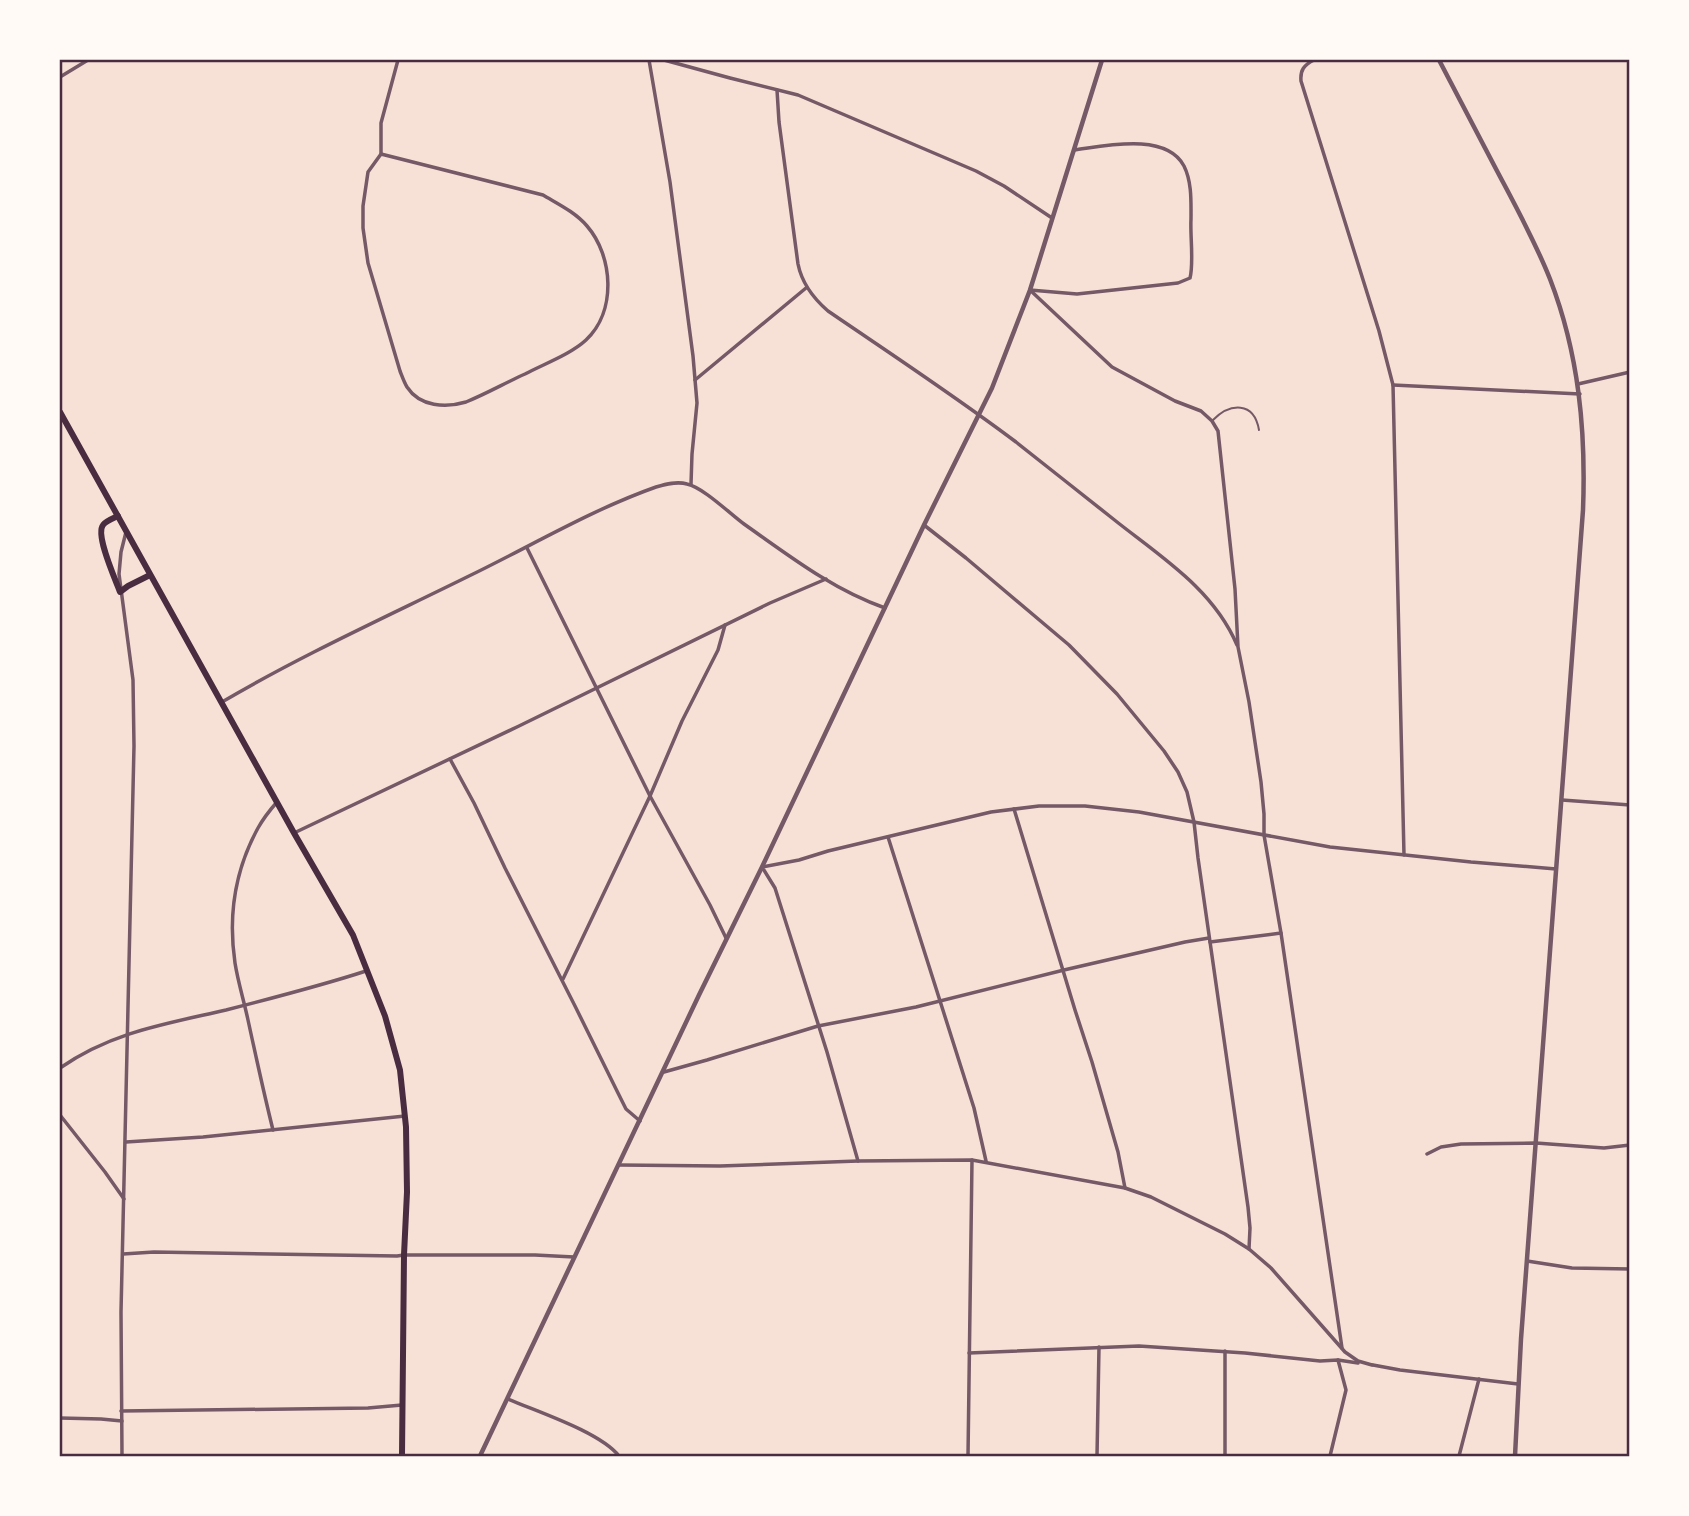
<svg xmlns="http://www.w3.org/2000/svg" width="1689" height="1516" viewBox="0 0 1689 1516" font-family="Signika,sans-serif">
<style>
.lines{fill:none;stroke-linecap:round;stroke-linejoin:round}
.service{stroke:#755966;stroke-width:2}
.minor{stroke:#755966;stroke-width:3.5}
.tertiary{stroke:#755966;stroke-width:4.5}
.primary{stroke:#4a2c40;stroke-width:6}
.neatline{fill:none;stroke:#4a2c40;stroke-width:2.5}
</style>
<rect width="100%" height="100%" fill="#f7e1d7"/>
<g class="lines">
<path class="service" d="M1213 420C1230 403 1254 401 1259 430"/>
<g class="minor">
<polyline points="649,60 670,182 693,356 697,403 692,454 691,484"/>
<polyline points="664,60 730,78 798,95 976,171 1004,186 1052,218"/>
<path d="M1314 60C1304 65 1300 70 1301 81L1379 331 1393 385 1404 855"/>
<polyline points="60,77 88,60"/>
<path d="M777 90 779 122 798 264C802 284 813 298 828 311 891 354 955 396 1016 442 1048 467 1080 493 1112 518 1158 555 1213 588 1237 645"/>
<polyline points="381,153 381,123 398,60"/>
<path d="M381 154 543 195C558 204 575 212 587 226 613 256 617 311 586 340 571 354 544 364 525 374 505 383 486 394 466 402 446 408 420 407 407 387 404 382 402 376 400 371L368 263 363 228V206L368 172Z"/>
<path d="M1030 290 1077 294 1178 283 1190 278C1194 263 1190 236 1191 219 1191 202 1192 182 1184 166 1166 132 1105 146 1074 150"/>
<polyline points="1031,291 1112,367 1175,401 1201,411 1212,421 1218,431 1235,589 1238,647 1249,702 1261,782 1264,814 1264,835 1281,933 1342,1348"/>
<polyline points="695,380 806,288"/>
<polyline points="1578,384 1630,372"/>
<polyline points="1393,385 1580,394"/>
<polyline points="924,525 966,558 1069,645 1117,694 1164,751 1178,772 1187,792 1194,822 1198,858 1248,1207 1250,1228 1249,1249"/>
<polyline points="527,548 650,796 710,905 726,938"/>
<path d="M222 702C302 655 386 617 469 576 531 546 591 510 656 487 666 484 677 481 687 484 704 488 729 513 744 524 788 555 833 590 885 608"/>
<polyline points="450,759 474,803 505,868 575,1006 618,1093 626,1109 640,1121"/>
<polyline points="1562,800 1630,805"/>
<polyline points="1014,809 1075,1010 1092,1062 1118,1152 1125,1188"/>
<polyline points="294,833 519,726 770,603 826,579"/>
<polyline points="888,837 974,1108 986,1161"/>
<polyline points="1210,942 1281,933"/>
<polyline points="563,979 650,796 682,721 718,650 725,625"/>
<path d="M60 1068C112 1032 165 1024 226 1010 273 998 320 986 366 971"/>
<polyline points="664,1072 707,1060 818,1026 916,1007 1064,970 1185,942 1209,938"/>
<polyline points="60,1115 105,1172 124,1199"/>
<path d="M273 1130C264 1094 256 1057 248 1020 244 1001 238 982 235 963 228 916 235 870 258 828 263 819 270 810 277 802"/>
<polyline points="126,1142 203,1137 405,1116"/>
<polyline points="1629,1145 1630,1112"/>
<polyline points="1427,1154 1441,1147 1461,1144 1536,1143 1604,1148 1630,1145"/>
<polyline points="858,1161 827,1052 775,888 762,867 799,860 828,851 991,812 1039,806 1085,806 1139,812 1330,847 1471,862 1556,869"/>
<polyline points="619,1165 720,1166 858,1161 972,1160 1125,1188 1151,1197 1225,1234 1249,1249 1271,1268 1345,1352 1358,1361 1372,1365"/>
<polyline points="123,1254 154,1252 397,1256 404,1255 535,1255 574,1257"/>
<polyline points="1527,1261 1572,1268 1630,1269"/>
<polyline points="969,1353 1139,1346 1245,1353 1320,1361 1338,1360 1358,1363"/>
<polyline points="1373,1365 1400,1370 1518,1384"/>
<path d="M508 1399C538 1412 600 1432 619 1456"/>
<polyline points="121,1411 368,1408 402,1405"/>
<polyline points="60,1418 101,1419 122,1421"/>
<polyline points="122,1456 121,1312 134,746 133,680 119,574 121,552 126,532"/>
<polyline points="968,1456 972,1160"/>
<polyline points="1097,1456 1099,1347"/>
<polyline points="1225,1456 1225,1351"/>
<polyline points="1330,1456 1346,1390 1338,1360"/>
<polyline points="1459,1456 1479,1379"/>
</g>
<g class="tertiary">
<path d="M1439 60C1458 96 1477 132 1496 169 1515 205 1535 241 1550 279 1579 354 1586 431 1583 510L1521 1339 1515 1456"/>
<polyline points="480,1456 699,995 762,867 924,525 992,388 1030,290 1102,60"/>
</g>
<g class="primary">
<polyline points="60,412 294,833 353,935 385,1016 400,1070 406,1127 407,1192 404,1255 402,1456"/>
<path d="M118 516C114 518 106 521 103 525 95 535 116 581 120 592L128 586 150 575"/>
</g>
</g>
<rect width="1689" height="1516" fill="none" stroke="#fffaf5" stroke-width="122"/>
<rect x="61" y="61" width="1567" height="1394" class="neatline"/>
</svg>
